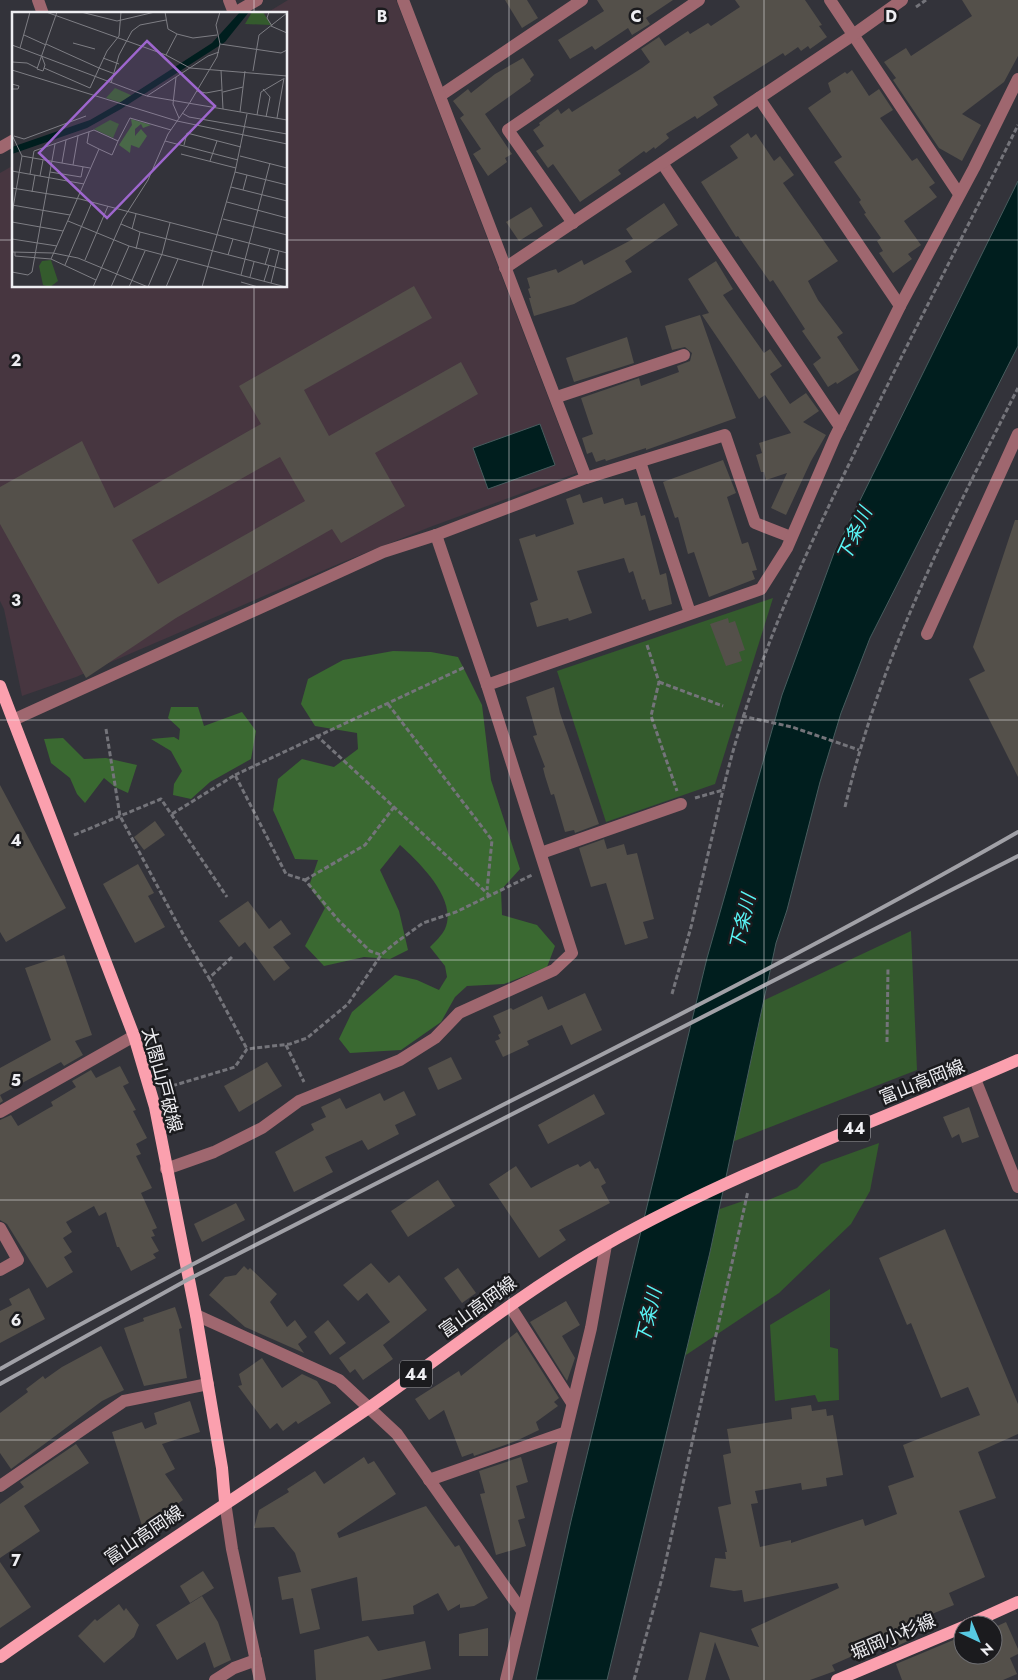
<svg xmlns="http://www.w3.org/2000/svg" width="1018" height="1680" viewBox="0 0 1018 1680" font-family="Jost,'Noto Sans JP',sans-serif">
<style>
.education{fill:#473640}
.green{fill:#345b2d}
.forest{fill:#3a6931}
.water{fill:#001e1e;stroke:#475c5e}
.building{fill:#54504a;fill-rule:evenodd}
.lines{fill:none;stroke-linecap:round;stroke-linejoin:round}
.path{stroke:#74747a;stroke-width:3;stroke-dasharray:5 2.5;stroke-linecap:butt}
.minor{stroke:#9f676f;stroke-width:12}
.major{stroke:#fba0ae;stroke-width:12}
.rail{stroke:#a1a1a7;stroke-width:4}
.grid{fill:none;stroke:#eeeef2;stroke-width:1;stroke-opacity:0.55}
.labels{text-anchor:middle;stroke-width:5;stroke-linejoin:round;paint-order:stroke}
.shield{fill:#1b1b1e;stroke:#afafb2;stroke-width:1}
.shield-label{font-size:16px;font-weight:bold;fill:#eeeef2}
.street-label{font-size:18px;fill:#eeeef2;stroke:#1b1b1e}
.water-label{font-size:19px;font-style:italic;fill:#58f4f5;stroke:#1b1b1e}
.inset-road{fill:none;stroke:#7e7e84;stroke-width:1}
.view{fill:#9e66ce;fill-opacity:0.15;stroke:#9e66ce;stroke-width:2.5}
.inset-edge{fill:none;stroke:#eeeef2;stroke-width:2.5}
.grid-label{font-size:16px;text-anchor:middle;font-weight:bold;fill:#eeeef2;stroke:#1b1b1e;stroke-width:5;stroke-linejoin:round;paint-order:stroke}
</style>
<rect width="100%" height="100%" fill="#33333a"/>
<polygon class="education" points="288,0 396,0 577,473 430,527 343,562 76,677 22,696 4,609 0,601 0,173 14,165 14,286 286,286 286,14 265,14"/>
<g class="green">
<polygon points="773,598 715,784 606,822 557,671"/>
<polygon points="911,931 917,1070 714,1149 750,1007"/>
<polygon points="879,1143 870,1191 851,1224 779,1293 683,1357 717,1210 743,1201 766,1201 797,1188 821,1164"/>
<polygon points="830,1289 830,1347 838,1349 839,1400 818,1402 815,1395 775,1401 770,1325"/>
</g>
<g class="forest">
<path d="M393 651 431 652 458 657 482 705 491 780 520 869 501 890 502 915 537 925 555 946 547 967 504 984 467 986 455 997 441 1022 401 1050 350 1053 339 1039 352 1012 395 975 417 980 439 990 447 977 445 966 430 947C435 942 442 935 445 929 458 900 420 863 400 845L380 870 399 911 408 950 390 959 364 957 324 966 305 946 325 908 309 886 318 860 295 859 273 810 278 779 302 759 334 767 358 749 357 733 315 726 301 704 308 679 343 660Z"/>
<polygon points="171,707 198,707 204,726 242,712 256,731 251,759 210,782 191,799 173,795 174,784 182,771 171,751 151,739 174,737 179,740 180,729 168,718"/>
<polygon points="63,738 84,759 106,758 137,765 128,793 115,787 104,778 85,803 77,794 70,778 51,763 44,739"/>
</g>
<g class="water">
<polygon points="1018,181 1018,346 870,638 841,713 820,782 787,910 776,943 710,1252 607,1680 536,1680 571,1521 707,958 782,695 834,553"/>
<polygon points="540,424 555,465 488,489 473,448"/>
</g>
<g class="building">
<polygon points="505,0 527,0 538,18 522,28"/>
<polygon points="597,0 673,0 646,18 650,24 632,35 628,28 595,50 592,46 570,59 558,40 604,11"/>
<polygon points="735,0 805,0 822,25 819,26 827,37 810,49 808,46 801,51 798,47 785,56 783,53 713,97 718,105 697,119 695,116 666,134 669,138 655,149 654,147 646,153 644,151 618,170 621,174 580,202 553,164 548,168 536,151 544,146 533,130 540,125 539,123 558,109 561,114 569,108 572,112 642,68 650,62 641,49 659,37 665,46 688,31 690,34 708,23 711,26 740,7"/>
<polygon points="962,0 1018,0 1018,56 1004,82 962,114 981,125 962,161 939,148 893,80 896,78 884,62 906,48 911,56 972,16"/>
<polygon points="523,58 534,75 530,79 531,81 485,114 512,154 505,158 507,162 488,176 473,154 481,149 460,118 464,115 453,101 468,89 471,93 495,74"/>
<polygon points="852,70 869,96 879,89 893,110 880,118 912,161 917,158 935,183 929,187 937,197 904,221 921,245 908,254 912,259 893,273 879,253 883,251 877,241 881,238 864,214 866,213 859,202 861,200 834,162 842,157 808,108 831,92 828,83 845,72 847,74"/>
<polygon points="748,133 751,138 756,134 774,161 780,156 794,175 783,183 838,261 808,281 818,300 843,333 837,337 859,370 837,384 836,382 828,387 813,364 821,358 802,331 805,329 773,280 770,282 738,236 736,237 701,182 738,158 730,146"/>
<polygon points="664,203 678,225 625,261 632,272 574,304 534,316 529,298 531,298 528,289 530,288 527,278 556,269 558,273 582,260 584,265 633,239 626,229"/>
<polygon points="531,207 543,226 519,241 506,222"/>
<polygon points="716,261 733,289 723,295 764,353 770,349 782,366 770,374 790,404 806,393 819,411 803,422 826,435 811,461 786,515 771,508 787,473 766,480 764,472 761,472 756,455 762,453 759,443 791,433 765,395 759,399 702,315 709,313 688,279"/>
<path d="M414 286 432 318 304 390 329 436 461 362 478 394 375 453 405 506 341 543 332 529 176 618 86 678 0 524V487L82 441 114 508 261 424 239 386ZM280 457 305 501 158 584 132 540Z"/>
<polygon points="700,315 736,418 646,450 646,448 606,461 605,459 596,462 592,452 587,454 582,438 593,434 581,398 639,378 641,386 679,372 677,366 690,361 692,353 685,347 672,350 665,326"/>
<polygon points="627,337 634,363 574,382 566,358"/>
<polygon points="723,460 736,493 727,497 742,544 748,542 757,570 752,571 755,579 709,597 694,552 688,554 678,517 675,518 663,482"/>
<polygon points="580,494 583,503 602,497 604,504 623,498 625,505 637,502 641,516 645,515 660,575 666,573 672,604 649,611 645,599 642,600 633,571 629,573 624,558 577,571 592,613 569,621 568,618 537,627 530,603 538,600 519,539 535,534 536,537 574,524 566,499"/>
<polygon points="1015,520 1018,520 1018,777 969,679 985,671 973,647"/>
<polygon points="728,618 729,623 735,621 745,650 739,652 742,661 726,666 710,624"/>
<polygon points="554,687 560,713 599,824 575,833 574,830 565,832 554,794 551,795 545,776 543,768 545,767 533,736 537,735 526,697"/>
<polygon points="0,785 66,908 6,942 0,932"/>
<polygon points="155,821 165,835 144,850 134,837"/>
<polygon points="604,839 607,849 624,844 627,855 637,853 654,919 643,922 648,938 625,945 606,883 591,887 579,848"/>
<polygon points="138,864 154,893 148,896 165,927 135,943 103,884"/>
<polygon points="248,901 269,929 281,920 291,934 273,947 290,968 274,981 245,942 239,947 219,921"/>
<polygon points="64,955 92,1035 75,1041 83,1055 64,1066 61,1062 0,1095 3,1101 0,1103 0,1068 51,1040 25,968"/>
<polygon points="585,993 602,1030 571,1045 562,1025 527,1041 529,1045 503,1057 495,1041 500,1039 498,1035 501,1033 493,1016 511,1008 513,1010 542,996 548,1010"/>
<polygon points="451,1057 462,1079 438,1090 428,1068"/>
<polygon points="267,1062 282,1086 239,1112 224,1086"/>
<polygon points="120,1066 129,1083 123,1086 136,1110 133,1111 147,1138 136,1144 141,1154 136,1156 152,1188 141,1193 157,1228 152,1230 155,1236 151,1237 159,1251 153,1254 156,1258 131,1271 119,1247 117,1247 106,1212 99,1216 94,1206 66,1222 72,1232 63,1238 72,1252 64,1257 73,1272 47,1288 7,1224 0,1220 0,1120 11,1115 18,1126 49,1108 53,1106 51,1102 76,1087 72,1081 91,1070 96,1078"/>
<polygon points="404,1091 416,1115 395,1125 399,1134 368,1150 362,1140 325,1157 333,1172 294,1192 275,1152 314,1130 311,1124 326,1117 321,1107 340,1098 346,1109 380,1093 384,1101"/>
<polygon points="594,1094 605,1114 548,1144 538,1125"/>
<polygon points="969,1107 979,1137 962,1143 959,1134 952,1138 943,1117"/>
<polygon points="590,1161 595,1169 598,1168 606,1183 601,1186 610,1203 559,1230 566,1240 539,1258 489,1184 516,1166 531,1188 567,1169 578,1164 580,1167"/>
<polygon points="438,1180 455,1206 408,1237 391,1211"/>
<polygon points="236,1203 245,1220 202,1242 194,1224"/>
<polygon points="945,1229 1018,1404 1018,1434 978,1452 996,1498 959,1511 985,1577 949,1593 954,1605 905,1625 910,1640 891,1649 886,1636 855,1648 857,1654 832,1665 835,1671 810,1680 730,1680 715,1642 705,1680 688,1680 700,1632 759,1647 751,1629 839,1588 837,1583 744,1602 742,1590 734,1591 710,1587 715,1558 726,1559 725,1552 727,1552 718,1507 731,1504 723,1455 731,1453 727,1429 792,1419 791,1408 811,1405 812,1411 826,1409 827,1416 833,1415 843,1475 826,1478 827,1486 802,1490 801,1483 755,1491 758,1503 751,1504 760,1547 791,1540 791,1543 863,1519 865,1526 897,1514 888,1486 914,1477 903,1445 980,1415 968,1387 941,1398 911,1323 907,1325 879,1258"/>
<polygon points="371,1263 389,1283 399,1275 427,1310 383,1345 393,1359 363,1380 355,1369 350,1373 339,1358 390,1322 367,1293 358,1301 343,1285"/>
<polygon points="244,1266 248,1270 250,1268 277,1294 270,1302 287,1327 295,1320 307,1337 298,1344 304,1353 245,1327 209,1295 225,1277 236,1275"/>
<polygon points="458,1268 476,1293 462,1303 444,1278"/>
<polygon points="29,1288 45,1319 0,1343 0,1311 12,1305 9,1299"/>
<polygon points="566,1301 580,1325 562,1336 575,1358 567,1381 530,1322"/>
<polygon points="175,1307 182,1328 179,1329 187,1378 144,1386 124,1328 144,1321 143,1318"/>
<polygon points="328,1320 346,1343 330,1355 314,1332"/>
<polygon points="517,1332 559,1398 554,1402 558,1406 536,1422 539,1430 516,1441 474,1456 473,1453 462,1457 444,1410 429,1420 415,1399 459,1371 461,1376"/>
<polygon points="101,1346 124,1390 102,1401 11,1469 0,1453 0,1413 28,1392 26,1389 43,1376 45,1379 62,1367"/>
<polygon points="262,1358 282,1388 302,1374 317,1381 331,1403 298,1424 296,1421 283,1431 277,1423 270,1429 238,1386 242,1385 239,1374"/>
<polygon points="190,1401 200,1432 162,1444 175,1469 165,1474 183,1500 159,1517 161,1519 144,1532 112,1432 142,1422 145,1429 157,1424 154,1413"/>
<polygon points="76,1444 89,1463 24,1506 40,1531 0,1558 0,1504 24,1487 20,1482"/>
<polygon points="364,1457 368,1464 374,1461 396,1494 337,1533 339,1538 426,1506 455,1547 459,1545 488,1598 474,1606 460,1608 460,1604 448,1611 438,1593 413,1606 414,1614 362,1621 357,1577 311,1589 320,1629 300,1634 293,1598 282,1600 278,1577 301,1572 295,1553 274,1527 254,1528 259,1510 289,1492 287,1489 315,1471 324,1484"/>
<polygon points="521,1457 528,1482 516,1486 525,1518 518,1520 526,1546 496,1555 480,1494 485,1493 479,1471"/>
<polygon points="0,1562 31,1607 0,1628"/>
<polygon points="203,1571 214,1588 190,1603 180,1586"/>
<polygon points="202,1596 218,1622 231,1660 214,1668 205,1642 177,1660 156,1625"/>
<polygon points="119,1604 124,1611 126,1608 139,1625 134,1637 104,1663 78,1636 95,1619 97,1621"/>
<polygon points="1006,1622 1018,1649 1018,1654 1010,1658 1017,1674 1003,1680 902,1680 896,1664 963,1636 963,1655 993,1655 993,1628"/>
<polygon points="488,1628 488,1656 459,1656 459,1634"/>
<polygon points="368,1636 378,1651 425,1641 431,1669 381,1680 316,1680 314,1650"/>
</g>
<g class="lines">
<g class="path">
<polyline points="916,7 926,0"/>
<polyline points="647,645 659,682 651,716 677,791"/>
<polyline points="659,682 723,706"/>
<polyline points="388,704 492,840 487,890"/>
<polyline points="742,716 792,727 859,750"/>
<polyline points="106,729 120,816 184,936 209,978"/>
<polyline points="316,735 489,895"/>
<polyline points="235,775 465,667"/>
<path d="M695 798 723 790C751 672 800 564 853 456 906 345 964 235 1018 125"/>
<path d="M845 807C881 655 948 526 1018 388"/>
<polyline points="172,814 235,775 286,874 305,880 339,921 370,951 381,955"/>
<polyline points="74,835 161,799 227,897"/>
<polyline points="305,880 365,845 394,807"/>
<polyline points="232,957 209,978 247,1049"/>
<polyline points="672,994 691,927 723,790"/>
<polyline points="887,1042 888,967"/>
<polyline points="286,1045 304,1082"/>
<polyline points="165,1088 235,1067 247,1049 290,1044 307,1038 348,1004 381,955 394,944 423,923 456,912 532,875"/>
<polyline points="634,1680 662,1578 748,1191"/>
</g>
<g class="minor">
<polyline points="38,0 43,14"/>
<polyline points="229,0 234,13"/>
<polyline points="830,0 959,194"/>
<polyline points="233,14 257,0"/>
<polyline points="441,95 582,0"/>
<polyline points="759,98 900,306"/>
<polyline points="0,148 14,140"/>
<polyline points="662,163 840,427"/>
<polyline points="573,223 508,130 699,0"/>
<polyline points="505,268 853,35 902,0"/>
<polyline points="557,397 684,355"/>
<polyline points="640,462 690,613"/>
<polyline points="586,478 725,435 755,523 791,537"/>
<polyline points="436,535 487,685"/>
<polyline points="927,634 1018,434"/>
<polyline points="13,720 383,552 436,535 586,478 403,0"/>
<polyline points="541,853 681,804"/>
<polyline points="975,1079 1018,1187"/>
<polyline points="0,1112 134,1036"/>
<polyline points="166,1169 214,1152 262,1128 299,1101 400,1060 435,1038 459,1013 554,970 572,953 487,685 761,589 787,548 835,437 900,306 974,168 1018,79"/>
<polyline points="0,1228 18,1260 0,1270"/>
<polyline points="510,1306 572,1403"/>
<polyline points="196,1315 339,1380 397,1434 522,1611"/>
<polyline points="429,1480 564,1433"/>
<polyline points="0,1486 124,1401 208,1384"/>
<polyline points="225,1502 232,1549 260,1680"/>
<polyline points="215,1680 234,1668 256,1660"/>
<polyline points="506,1680 591,1328 606,1245"/>
</g>
<g class="major">
<polyline points="0,686 134,1036 155,1107 196,1315 222,1468 225,1502"/>
<polyline points="967,1625 1018,1602"/>
<path d="M0 1657C122 1571 247 1491 370 1407 448 1352 522 1292 605 1245 737 1170 880 1121 1018 1060"/>
<polyline points="837,1680 963,1627"/>
</g>
<g class="rail">
<path d="M0 1369C334 1181 685 1023 1018 832"/>
<polyline points="0,1384 187,1280 1018,856"/>
</g>
</g>
<path class="grid" d="M254 0V14M509 0V1680M764 0V1680M0 240H14M286 240H1018M254 286V1680M0 480H1018M0 720H1018M0 960H1018M0 1200H1018M0 1440H1018"/>
<g class="labels">
<g class="shield">
<rect x="838" y="1114.5" width="32" height="27" rx="4"/>
<rect x="400" y="1360.5" width="32" height="27" rx="4"/>
</g>
<g class="shield-label">
<text x="854" y="1134">44</text>
<text x="416" y="1380">44</text>
</g>
<g class="street-label">
<text transform="translate(162 1080) rotate(75)" y="6">太閤山戸破線</text>
<text transform="translate(922 1082) rotate(-22)" y="6">富山高岡線</text>
<text transform="translate(478 1307) rotate(-36)" y="6">富山高岡線</text>
<text transform="translate(144 1535) rotate(-34)" y="6">富山高岡線</text>
<text transform="translate(893 1637) rotate(-23)" y="6">堀岡小杉線</text>
</g>
<g class="water-label">
<text transform="translate(854 534) rotate(-65)" y="7">下条川</text>
<text transform="translate(742 922) rotate(-77)" y="7">下条川</text>
<text transform="translate(648 1316) rotate(-77)" y="7">下条川</text>
</g>
</g>
<g transform="translate(12 12)">
<rect width="275" height="275" fill="#33333a"/>
<path d="M240 0H251L259 13 233 12ZM103 76 121 84 110 91 94 86ZM98 108 107 112 101 126 82 117ZM39 248 46 269 38 275 31 273 27 254 30 249Z" fill="#345b2d"/>
<path d="M119 107 139 113 131 116 129 112 123 117V124L129 117 135 124 127 136 119 133 118 141 107 133 120 113Z" fill="#3a6931"/>
<path d="M228 0H237L213 30 109 97 75 116 0 142V135L78 108 104 93 200 31Z" fill="#001e1e"/>
<path class="inset-road" d="M34 0 154 43 165 22 181 26 205 23M69 0 105 9 143 0M153 0 156 17 165 22M208 0 204 13 208 32 269 41 275 38M257 0 255 6 260 14M259 14 275 21M12 23 34 33M61 31 83 37M34 32 87 56M0 33 135 84 275 108M8 36 18 0M154 43 178 56 275 64M30 45 33 53 31 59 25 57 26 54 45 0M91 46 107 52M0 50 15 51 25 56M32 56 78 76 95 39 107 24 109 0M87 56 103 62M0 58 165 109 275 132M209 58 211 97M241 59 247 23 275 1M164 65 161 92 167 106M99 71 107 43 120 19 128 13 154 8M0 72 7 74 6 77H0M251 77 258 85 254 105M185 79 194 81 210 78M211 80 231 75M135 84 196 44 207 40M177 92 205 45 208 32M228 100 233 59M170 101 177 105 275 122M245 103 249 80 271 67M265 106 272 66M77 120 75 131 87 137M0 123 10 144 0 202M2 124 12 127 74 104M153 129 226 148M172 133 175 121 229 135M169 142 224 156M10 144 78 156M228 144 275 156M198 149 205 129M50 151 54 128M61 153 66 124M0 159 72 172M38 160 69 165 71 155M223 160 275 173M18 162 22 139 82 118 106 129 118 106 159 118M28 164 31 148M219 175 275 189M0 176 68 187 275 241M231 178 235 163M20 180 23 163M215 190 275 206M0 193 58 203M211 207 275 223M56 209 117 234 274 275M0 210 51 219M109 212 128 220 275 258M120 217 124 202M0 227 45 234M124 237 128 220M0 240 41 241 66 246 136 275M3 240V244L39 247 84 268M216 243 221 227M39 247 87 137 100 143 106 129M73 248 96 194M53 253 80 190M253 253 258 236M0 260 16 263 20 260 43 132M229 263 258 151M238 265 242 250M252 269 257 253M229 270 246 275M259 271 267 239M81 275 111 207 136 168 156 122 177 92M99 275 117 234M117 275 133 239M136 275 150 242 158 211M154 275 166 247M190 275 223 160 235 102"/>
<path class="view" d="M135 29 203 94 95 206 27 141Z"/>
<rect width="275" height="275" class="inset-edge"/>
</g>
<g class="grid-label">
<text x="382" y="22">B</text>
<text x="636" y="22">C</text>
<text x="891" y="22">D</text>
<text x="16" y="366">2</text>
<text x="16" y="606">3</text>
<text x="16" y="846">4</text>
<text x="16" y="1086">5</text>
<text x="16" y="1326">6</text>
<text x="16" y="1566">7</text>
</g>
<g transform="translate(978 1640) rotate(136)"><circle r="24" fill="#1b1b1e" stroke="#6f6f73"/>
<path d="M0-4L9 19L0 12L-9 19Z" fill="#57c9e2"/>
<text y="-8" font-size="14" font-weight="bold" text-anchor="middle" fill="#eeeef2">N</text>
</g>
</svg>
